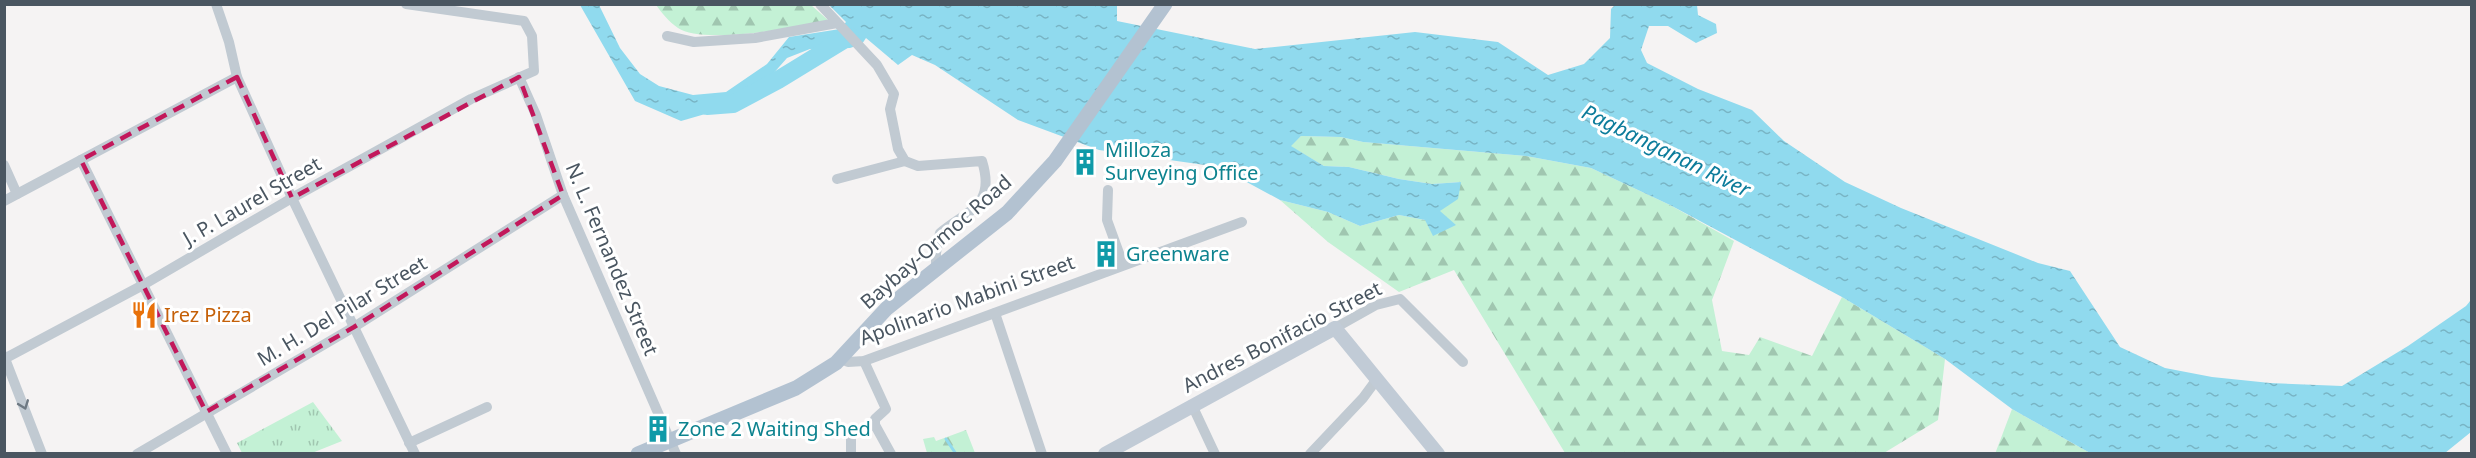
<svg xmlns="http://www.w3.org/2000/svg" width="2476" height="458" viewBox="0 0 2476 458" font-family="'Noto Sans',sans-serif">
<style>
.grass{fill:url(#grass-tufts)}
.forest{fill:url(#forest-firs)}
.water{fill:url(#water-ripples)}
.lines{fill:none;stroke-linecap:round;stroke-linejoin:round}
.stream{stroke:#90daee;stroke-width:3}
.river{stroke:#90daee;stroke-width:18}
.street{stroke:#c1cad2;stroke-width:10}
.secondary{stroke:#c1cbd6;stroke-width:14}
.primary{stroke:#b3c2d1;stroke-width:15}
.oneway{stroke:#6e7983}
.marked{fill:none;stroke:#c2185b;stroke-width:4.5;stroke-dasharray:12 8;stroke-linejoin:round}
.labels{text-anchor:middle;stroke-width:6;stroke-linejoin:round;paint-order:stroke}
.culture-label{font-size:20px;fill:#0d838f;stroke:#fff;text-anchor:start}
.street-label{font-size:20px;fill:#4a5661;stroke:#fff}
.food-label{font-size:20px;fill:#c56008;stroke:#fff;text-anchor:start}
.water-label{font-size:21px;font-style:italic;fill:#0c7c9b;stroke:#fff}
</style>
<defs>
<pattern id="grass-tufts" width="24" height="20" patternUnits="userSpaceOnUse" patternTransform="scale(1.5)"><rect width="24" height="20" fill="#c3f1d5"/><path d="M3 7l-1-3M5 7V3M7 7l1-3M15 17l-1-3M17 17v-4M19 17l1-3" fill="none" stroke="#a0c6b0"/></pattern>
<pattern id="forest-firs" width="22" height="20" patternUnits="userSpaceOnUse" patternTransform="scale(1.5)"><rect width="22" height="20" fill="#c3f1d5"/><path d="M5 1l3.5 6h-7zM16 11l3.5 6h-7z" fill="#a0c6b0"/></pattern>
<pattern id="water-ripples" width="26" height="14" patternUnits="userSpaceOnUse" patternTransform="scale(1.5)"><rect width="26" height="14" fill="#90daee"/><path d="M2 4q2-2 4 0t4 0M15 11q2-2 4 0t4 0" fill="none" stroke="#78b4c4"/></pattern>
</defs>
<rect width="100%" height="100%" fill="#f5f3f3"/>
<polygon class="grass" points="313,402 342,441 312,453 242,453 237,443"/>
<g class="forest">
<path d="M656 5H811L829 21C799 27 702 45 678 28 669 22 662 13 656 5Z"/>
<polygon points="1301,136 1341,137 1363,142 1526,156 1591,168 1670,205 1734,241 1712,300 1722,351 1749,355 1760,337 1812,356 1842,297 1945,359 1938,420 1884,453 1565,453 1454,270 1399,292 1328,242 1280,200 1328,212 1360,226 1399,215 1425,220 1440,211 1461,182 1432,184 1399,179 1349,167 1324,166 1290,146"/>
<polygon points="2012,409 2090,453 1995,454"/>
<polygon points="966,430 975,453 927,453 923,439 934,437 936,441"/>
</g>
<polygon class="water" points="580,5 599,5 620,48 640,74 659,86 693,95 726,92 767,64 789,37 840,29 846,22 829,5 1117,5 1117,21 1255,49 1415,32 1498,42 1548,75 1584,64 1610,38 1611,9 1615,5 1697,5 1698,15 1716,24 1717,33 1696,43 1668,26 1649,26 1641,50 1647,63 1698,89 1752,110 1784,141 1845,182 1901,208 2038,263 2070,271 2120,347 2165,368 2212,377 2270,383 2342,386 2408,346 2466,306 2471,300 2471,432 2445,453 2090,453 2012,409 1945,359 1842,297 1670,205 1591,168 1526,156 1363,142 1341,137 1301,136 1291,146 1324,166 1349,167 1399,179 1432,184 1461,182 1458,199 1440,211 1456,225 1433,236 1425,220 1399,215 1360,226 1328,212 1280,200 1219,167 1099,150 1018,120 935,65 912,55 898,65 866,38 862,44 850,48 810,49 787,58 764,84 726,108 681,121 635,101"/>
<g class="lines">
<polyline class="stream" points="946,439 956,454"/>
<polyline class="river" points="707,106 733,104 778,80 850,36"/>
<g class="street">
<polyline points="216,4 229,42 237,77 292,198 415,454"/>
<path d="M820 4 877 65 894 94 890 109 898 149 905 161 918 166 982 161C996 206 968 210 940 233L936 253V267"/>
<polyline points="667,36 694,42 755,38 837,23"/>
<polyline points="519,77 536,115 563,195 676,454"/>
<polyline points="81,160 227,454"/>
<polyline points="4,165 17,194"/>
<polyline points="837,179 905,161"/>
<polyline points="1108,190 1107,220 1123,264"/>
<polyline points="4,201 237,77"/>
<polyline points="995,313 1042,454"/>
<polyline points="1335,328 1376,305 1400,299 1463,362"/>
<polyline points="4,356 42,454"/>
<polyline points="4,359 143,285 292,198 471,99 534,71 532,36 524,21 406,4"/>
<polyline points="841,359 848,362 864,361 1242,222"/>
<polyline points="1192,405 1215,454"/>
<polyline points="875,425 891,454"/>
<polyline points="409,443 487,407"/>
<polyline points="137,454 354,327 563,195"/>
<polyline points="851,454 851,435 860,429 875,425 875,419 886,409 864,361"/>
<polyline points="1310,454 1363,398 1377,379"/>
</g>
<polyline class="secondary" points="1105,454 1335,328 1438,454"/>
<polyline class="primary" points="638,454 796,388 836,363 887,308 1007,213 1055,161 1165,4"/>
</g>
<defs><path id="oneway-chevron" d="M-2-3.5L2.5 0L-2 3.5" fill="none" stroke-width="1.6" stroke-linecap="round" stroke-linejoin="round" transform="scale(1.5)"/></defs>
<use class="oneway" href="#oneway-chevron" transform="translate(24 405) rotate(69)"/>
<path class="marked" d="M237 77 292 198 519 77 563 195 354 327 206 412 81 160Z"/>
<defs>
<symbol id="building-bare" viewBox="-9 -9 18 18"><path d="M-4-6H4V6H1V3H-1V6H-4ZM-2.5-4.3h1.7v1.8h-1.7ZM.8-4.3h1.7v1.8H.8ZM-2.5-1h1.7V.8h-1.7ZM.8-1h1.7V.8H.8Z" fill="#0f9aa8" stroke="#fff" stroke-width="2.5" paint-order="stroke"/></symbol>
<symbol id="restaurant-bare" viewBox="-9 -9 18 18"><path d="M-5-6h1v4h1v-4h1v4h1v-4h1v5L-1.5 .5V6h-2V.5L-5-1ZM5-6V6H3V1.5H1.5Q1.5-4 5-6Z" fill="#e8710a" stroke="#fff" stroke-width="2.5" paint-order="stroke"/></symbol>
</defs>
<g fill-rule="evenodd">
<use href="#building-bare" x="1066" y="143" width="38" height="38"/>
<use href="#building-bare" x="1087" y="235" width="38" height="38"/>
<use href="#restaurant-bare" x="125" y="296" width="38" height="38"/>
<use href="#building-bare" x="639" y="410" width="38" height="38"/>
</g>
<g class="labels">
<g class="culture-label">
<text x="1105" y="157">Milloza<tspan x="1105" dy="23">Surveying Office</tspan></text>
<text x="1126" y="261">Greenware</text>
<text x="678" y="436">Zone 2 Waiting Shed</text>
</g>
<g class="street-label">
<text transform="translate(252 201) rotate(-30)" y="7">J. P. Laurel Street</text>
<text transform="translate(936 242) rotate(-41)" y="7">Baybay-Ormoc Road</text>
<text transform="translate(612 259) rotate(67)" y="7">N. L. Fernandez Street</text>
<text transform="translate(967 300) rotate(-20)" y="7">Apolinario Mabini Street</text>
<text transform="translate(342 311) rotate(-31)" y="7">M. H. Del Pilar Street</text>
<text transform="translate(1282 337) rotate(-27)" y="7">Andres Bonifacio Street</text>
</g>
<g class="food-label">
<text x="164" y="322">Irez Pizza</text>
</g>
<g class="water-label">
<text transform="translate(1666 151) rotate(26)" y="7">Pagbanganan River</text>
</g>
</g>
<rect width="2476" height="458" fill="none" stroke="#4a5661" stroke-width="12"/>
</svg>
